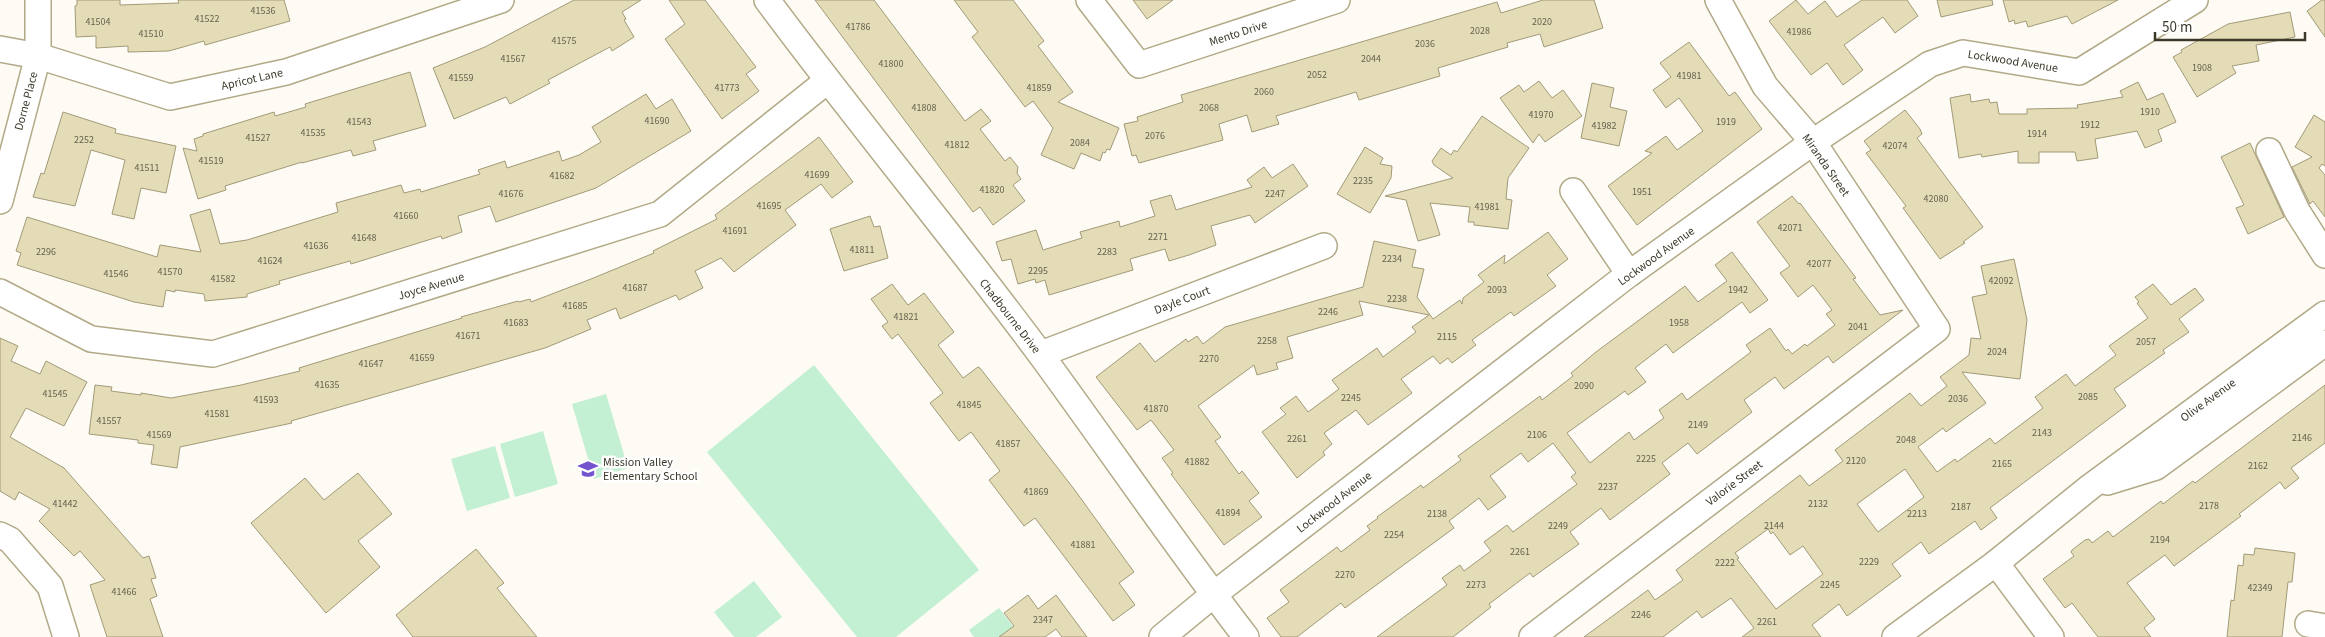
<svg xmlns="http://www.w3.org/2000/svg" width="2325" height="637" viewBox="0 0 2325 637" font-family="'Source Sans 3',sans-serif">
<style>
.green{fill:#c3efd2}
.building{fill:#e4dbb7;stroke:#a29a78;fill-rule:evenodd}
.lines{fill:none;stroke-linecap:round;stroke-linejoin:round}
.minor-casing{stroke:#b2a987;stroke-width:28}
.minor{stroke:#fff;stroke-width:25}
.labels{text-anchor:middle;stroke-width:5;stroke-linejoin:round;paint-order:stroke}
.number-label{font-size:10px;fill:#66624e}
.street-label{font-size:12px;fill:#3c392b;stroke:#fff}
.poi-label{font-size:12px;fill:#3c392b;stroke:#fff;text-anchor:start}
</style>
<rect width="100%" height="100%" fill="#fdfbf4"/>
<g class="green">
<polygon points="814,365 979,570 896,637 857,637 707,452"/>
<polygon points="606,394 628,468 594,479 572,404"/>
<polygon points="543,431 558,484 515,497 500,444"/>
<polygon points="495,446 510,498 467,511 451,459"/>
<polygon points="754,581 782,617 756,637 734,637 714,612"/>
<polygon points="999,608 1014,628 1002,637 974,637 969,630"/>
</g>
<g class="building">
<polygon points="77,0 120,0 120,5 179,3 178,0 284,0 290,21 205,45 204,41 169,51 128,52 128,46 96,48 96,36 76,37 75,6 77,5"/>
<polygon points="574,0 641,0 622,12 626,19 624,20 634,37 612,51 610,47 548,80 550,83 510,104 506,97 454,119 433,68 485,47"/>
<polygon points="669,0 705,0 756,67 746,74 759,91 722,119 665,39 685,24"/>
<polygon points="815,0 874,0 965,121 981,109 991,121 980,129 1005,161 1010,157 1018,167 1017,173 1021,179 1013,185 1025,201 993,225 980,207 973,212"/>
<polygon points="954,0 1013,0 1044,41 1038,46 1073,92 1058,102 1119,128 1110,150 1107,149 1105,153 1103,152 1100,161 1081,153 1074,169 1041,155 1053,128 1033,101 1025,107 972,37 978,32"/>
<polygon points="1133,0 1173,0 1147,19"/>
<polygon points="1543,0 1594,0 1603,28 1544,47 1540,34 1507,43 1508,47 1438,68 1440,76 1359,100 1356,92 1276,116 1279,124 1252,132 1247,115 1219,124 1223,140 1139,163 1136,155 1132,156 1124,124 1138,121 1137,117 1183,102 1181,95 1497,2 1501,13"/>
<polygon points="1796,0 1808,14 1825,1 1837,17 1862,0 1907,0 1918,16 1895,33 1883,17 1844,45 1863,70 1843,85 1827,63 1811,75 1769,21"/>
<polygon points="1937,0 1992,0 1993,5 1941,17"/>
<polygon points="2003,0 2118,0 2072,24 2067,16 2028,27 2026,21 2015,24 2014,20 2009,22"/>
<polygon points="2322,0 2325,0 2325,37 2307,11"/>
<polygon points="2290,12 2295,37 2256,45 2259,61 2232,66 2236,73 2197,97 2173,57 2182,52 2181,50 2228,24"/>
<polygon points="1689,42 1729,96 1735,92 1762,129 1637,225 1608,186 1652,153 1645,151 1666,136 1677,150 1703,131 1679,98 1666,108 1653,90 1671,77 1660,63"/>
<polygon points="410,72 426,126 373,141 376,150 353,156 351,150 302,163 302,162 225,186 226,190 198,199 183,148 197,151 194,139 203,136 203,134 274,112 275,116 306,107 305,104"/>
<polygon points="1539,81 1552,98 1563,90 1582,116 1545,142 1539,134 1533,143 1500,98 1519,85 1524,92"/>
<polygon points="2138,82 2147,100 2163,93 2176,122 2158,130 2162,141 2145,148 2137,131 2095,139 2098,158 2077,161 2075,152 2039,152 2039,163 2018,163 2018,151 1982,157 1981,154 1959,158 1950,98 1970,94 1971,102 1989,99 1990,103 1997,102 1999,114 2027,114 2027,109 2078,108 2077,105 2123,97 2120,91"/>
<polygon points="1592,83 1614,88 1610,107 1627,111 1619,146 1581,138"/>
<polygon points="646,94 656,109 672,99 691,131 596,188 496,222 490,206 458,216 462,232 442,239 441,236 351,264 350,261 279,281 280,284 247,294 247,297 205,301 204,294 175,290 175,292 166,290 163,307 134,302 17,265 21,253 16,251 27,217 157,257 160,245 201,252 190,215 210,209 220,244 247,240 338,212 336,203 401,185 404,193 420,189 421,192 480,174 478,170 505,161 507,168 559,151 562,161 579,155 601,142 592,127"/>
<polygon points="1905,110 1920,129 1922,134 1917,138 1983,227 1963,242 1965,243 1940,259 1903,208 1906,206 1866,153 1871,150 1864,141"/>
<polygon points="63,112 116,129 115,133 176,146 166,193 141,188 134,219 112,214 125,160 91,150 75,206 33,197 41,173 44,174"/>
<polygon points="2314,115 2325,122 2325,166 2322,164 2319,168 2325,175 2325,217 2313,201 2310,204 2292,167 2312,157 2295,147"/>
<polygon points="1482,116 1529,148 1508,178 1506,199 1512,200 1508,229 1474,225 1474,222 1468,222 1470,207 1430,203 1440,235 1418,241 1406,200 1385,196 1453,178 1434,165 1432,161 1441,148 1451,155 1454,150 1457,152"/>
<polygon points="819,137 853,182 832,198 821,184 785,210 796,225 734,272 721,258 695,271 703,288 679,300 676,295 620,319 616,308 587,320 591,329 545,348 291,421 292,423 180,447 177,468 151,464 154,445 138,443 138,440 89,434 95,385 112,387 111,391 141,395 141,393 171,398 241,385 300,371 299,368 462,318 461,317 518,301 519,302 530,299 531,302 591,279 654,253 653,251 717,219 715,215"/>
<polygon points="2250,143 2284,217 2248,234 2236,208 2244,205 2221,157"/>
<polygon points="1365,147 1383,158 1380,164 1392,166 1391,178 1370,213 1337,194"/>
<polygon points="1293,164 1308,186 1255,223 1250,215 1211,226 1216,245 1189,255 1169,261 1165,249 1130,259 1133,270 1049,295 1045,280 1036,283 1035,279 1018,284 1011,259 1002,261 996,242 1036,230 1043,250 1082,238 1080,232 1119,221 1120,227 1155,216 1150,201 1171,195 1176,210 1252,187 1247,180 1264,167 1272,178"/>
<polygon points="1792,196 1799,204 1800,203 1856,278 1853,279 1880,315 1903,310 1833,363 1828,356 1784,389 1775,377 1744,400 1752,412 1697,454 1688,443 1662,463 1670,474 1610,520 1601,508 1570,532 1579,544 1533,577 1530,573 1489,604 1491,607 1453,637 1377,637 1447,585 1442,578 1460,565 1464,571 1491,551 1484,542 1507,525 1513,532 1577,484 1571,477 1576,473 1553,443 1528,462 1521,453 1490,476 1506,497 1488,510 1479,498 1449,521 1454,528 1345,608 1341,603 1297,637 1281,637 1267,618 1289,602 1280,590 1337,547 1341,552 1370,530 1367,526 1378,518 1377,517 1421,485 1423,488 1461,460 1458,456 1540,396 1542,400 1573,376 1571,373 1596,352 1685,286 1698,302 1727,281 1715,265 1732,252 1768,300 1750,313 1742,302 1673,353 1666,344 1635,368 1646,382 1628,395 1625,391 1567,433 1590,463 1629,432 1634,440 1664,418 1659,410 1682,393 1687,400 1751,352 1746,345 1770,328 1786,351 1788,349 1792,354 1805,344 1807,346 1835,325 1826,314 1832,310 1813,285 1798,297 1780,273 1790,266 1757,222"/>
<polygon points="870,216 874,227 880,226 888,258 844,271 830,229"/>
<polygon points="1548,232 1568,259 1547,275 1556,286 1514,316 1511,312 1472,340 1476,345 1452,363 1448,358 1440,364 1433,356 1401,379 1412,393 1368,425 1356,410 1324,433 1332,444 1323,452 1325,455 1297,478 1262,432 1286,414 1280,408 1296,396 1308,412 1339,389 1332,380 1377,348 1383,357 1416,332 1412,327 1429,315 1359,301 1363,315 1287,337 1293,358 1276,363 1278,369 1257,375 1254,365 1198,406 1221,437 1215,441 1239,474 1242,471 1259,493 1249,501 1262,517 1224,545 1171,474 1173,473 1162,458 1174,450 1151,420 1137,430 1096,377 1140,343 1155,362 1186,339 1188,342 1197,336 1203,344 1225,327 1363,287 1374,241 1416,250 1412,267 1424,269 1417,297 1433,319 1460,300 1462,304 1463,298 1484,282 1478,275 1505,255 1504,264"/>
<path d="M2014 259 2027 320 2020 379 1962 372 1986 403 1946 432 1943 428 1918 447 1937 472 1955 459 1957 462 1990 438 1995 444 2043 408 2035 397 2066 374 2075 386 2116 355 2109 346 2148 318 2137 303 2139 302 2135 297 2153 284 2171 305 2195 288 2204 300 2179 319 2189 332 2163 350 2165 353 2114 389 2126 406 1990 508 1997 518 1981 530 1975 521 1929 554 1921 542 1892 564 1901 576 1847 616 1839 604 1812 625 1821 637H1742L1754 628 1731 598 1702 618 1697 611 1663 637H1584L1648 590 1655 600 1683 580 1676 570 1800 475 1809 486 1843 461 1835 450 1910 393 1921 406 1947 386 1940 377 1969 355 1971 338 1981 339 1972 297 1987 294 1981 266ZM1905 469 1924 497 1878 532 1857 504ZM1768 529 1771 534 1773 532 1790 555 1803 546 1823 574 1776 609 1737 559 1739 558 1735 553Z"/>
<polygon points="892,284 908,305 924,293 954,332 938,345 963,378 978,367 980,368 1074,489 1134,572 1119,583 1135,605 1113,621 1035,518 1024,526 989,480 1000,471 971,432 959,441 930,403 943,393 898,334 892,339 882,326 888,322 871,299"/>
<polygon points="0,338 18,346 11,361 40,374 46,361 87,382 64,426 26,408 10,437 64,468 143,558 149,556 156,578 151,579 157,596 150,599 163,637 107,637 90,585 105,580 80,551 74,556 39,521 50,509 19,492 15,500 0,491"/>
<polygon points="2325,385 2325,443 2291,468 2299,478 2285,489 2280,482 2239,514 2241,516 2174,566 2165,555 2127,583 2155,619 2144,628 2151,637 2098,637 2072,603 2065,608 2043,579 2074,556 2071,552 2072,550 2085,540 2089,539 2092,543 2108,531 2113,537 2161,501 2163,504 2193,481 2195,483"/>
<polygon points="358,473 392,514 358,541 380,567 326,613 251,523 305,478 324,500"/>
<polygon points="2255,548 2295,553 2292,582 2288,582 2282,637 2227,637 2231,600 2234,601 2238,565 2243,566 2244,554 2254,555"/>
<polygon points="476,549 504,583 497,588 537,637 413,637 396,615"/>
<polygon points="1028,595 1038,609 1056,595 1087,637 1062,637 1056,629 1045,637 999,637 1014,626 1004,613"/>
</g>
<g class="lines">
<defs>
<g id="minor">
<path d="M767 0C856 120 952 235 1041 355 1110 449 1175 545 1246 637"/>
<polyline points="1089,0 1139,65 1337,0"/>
<polyline points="0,49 38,56 170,97 286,72 501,0"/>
<polyline points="2269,151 2297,211 2325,255"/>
<polyline points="1573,191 1629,274"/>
<polyline points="0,201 38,56 38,0"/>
<polyline points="0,292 91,339 213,354 660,214 827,81"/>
<polyline points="1041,354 1324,246"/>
<polyline points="2107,482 2156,467 2325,343"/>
<polyline points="0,535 10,540 50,586 66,637"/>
<polyline points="1996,563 2051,637"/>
<polyline points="2308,624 2325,627"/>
<polyline points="1162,637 1213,595 1629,274 1813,142 1930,64 1963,53 2079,72 2195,0"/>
<polyline points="1532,637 1937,329 1813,142 1765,86 1718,0"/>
<polyline points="1895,637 1996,563 2090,487 2325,314"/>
</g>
</defs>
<use href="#minor" class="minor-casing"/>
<use href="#minor" class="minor"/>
</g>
<defs>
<symbol id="school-bare" viewBox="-9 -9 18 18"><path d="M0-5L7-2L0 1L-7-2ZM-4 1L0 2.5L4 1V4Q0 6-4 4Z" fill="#7454ce" stroke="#fff" stroke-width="2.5" paint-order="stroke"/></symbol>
</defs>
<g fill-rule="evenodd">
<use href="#school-bare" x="574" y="455" width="28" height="28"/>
</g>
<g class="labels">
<g class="number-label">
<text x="263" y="14">41536</text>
<text x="207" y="22">41522</text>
<text x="98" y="25">41504</text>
<text x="1542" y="25">2020</text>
<text x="858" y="30">41786</text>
<text x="1480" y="34">2028</text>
<text x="1799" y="35">41986</text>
<text x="151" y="37">41510</text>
<text x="564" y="44">41575</text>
<text x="1425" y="47">2036</text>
<text x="513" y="62">41567</text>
<text x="1371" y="62">2044</text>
<text x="891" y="67">41800</text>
<text x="2202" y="71">1908</text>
<text x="1317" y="78">2052</text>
<text x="1689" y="79">41981</text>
<text x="461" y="81">41559</text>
<text x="727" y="91">41773</text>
<text x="1039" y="91">41859</text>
<text x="1264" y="95">2060</text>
<text x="924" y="111">41808</text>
<text x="1209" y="111">2068</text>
<text x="2150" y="115">1910</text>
<text x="1541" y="118">41970</text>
<text x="657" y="124">41690</text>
<text x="359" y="125">41543</text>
<text x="1726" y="125">1919</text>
<text x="2090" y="128">1912</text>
<text x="1604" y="129">41982</text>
<text x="313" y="136">41535</text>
<text x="2037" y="137">1914</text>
<text x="1155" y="139">2076</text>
<text x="258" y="141">41527</text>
<text x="84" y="143">2252</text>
<text x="1080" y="146">2084</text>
<text x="957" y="148">41812</text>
<text x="1895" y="149">42074</text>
<text x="211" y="164">41519</text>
<text x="147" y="171">41511</text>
<text x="817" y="178">41699</text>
<text x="562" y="179">41682</text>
<text x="1363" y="184">2235</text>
<text x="992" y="193">41820</text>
<text x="1642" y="195">1951</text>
<text x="511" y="197">41676</text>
<text x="1275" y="197">2247</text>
<text x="1936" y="202">42080</text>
<text x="769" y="209">41695</text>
<text x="1487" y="210">41981</text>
<text x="406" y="219">41660</text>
<text x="1790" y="231">42071</text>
<text x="735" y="234">41691</text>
<text x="1158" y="240">2271</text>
<text x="364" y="241">41648</text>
<text x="316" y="249">41636</text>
<text x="862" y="253">41811</text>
<text x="46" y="255">2296</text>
<text x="1107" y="255">2283</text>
<text x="1392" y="262">2234</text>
<text x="270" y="264">41624</text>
<text x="1819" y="267">42077</text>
<text x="1038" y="274">2295</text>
<text x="170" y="275">41570</text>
<text x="116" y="277">41546</text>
<text x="223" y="282">41582</text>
<text x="2001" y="284">42092</text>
<text x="635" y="291">41687</text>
<text x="1497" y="293">2093</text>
<text x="1738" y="293">1942</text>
<text x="1397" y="302">2238</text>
<text x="575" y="309">41685</text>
<text x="1328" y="315">2246</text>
<text x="906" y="320">41821</text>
<text x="516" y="326">41683</text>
<text x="1679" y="326">1958</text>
<text x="1858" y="330">2041</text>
<text x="468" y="339">41671</text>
<text x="1447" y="340">2115</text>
<text x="1267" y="344">2258</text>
<text x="2146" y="345">2057</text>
<text x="1997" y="355">2024</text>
<text x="422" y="361">41659</text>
<text x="1209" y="362">2270</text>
<text x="371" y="367">41647</text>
<text x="327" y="388">41635</text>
<text x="1584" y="389">2090</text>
<text x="55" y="397">41545</text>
<text x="2088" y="400">2085</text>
<text x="1351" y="401">2245</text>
<text x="1958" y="402">2036</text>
<text x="266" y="403">41593</text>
<text x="969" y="408">41845</text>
<text x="1156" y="412">41870</text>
<text x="217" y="417">41581</text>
<text x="109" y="424">41557</text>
<text x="1698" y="428">2149</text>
<text x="2042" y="436">2143</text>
<text x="159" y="438">41569</text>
<text x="1537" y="438">2106</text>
<text x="2302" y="441">2146</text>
<text x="1297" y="442">2261</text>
<text x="1906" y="443">2048</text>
<text x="1008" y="447">41857</text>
<text x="1646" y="462">2225</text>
<text x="1856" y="464">2120</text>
<text x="1197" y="465">41882</text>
<text x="2002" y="467">2165</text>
<text x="2258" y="469">2162</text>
<text x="1608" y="490">2237</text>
<text x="1036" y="495">41869</text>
<text x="65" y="507">41442</text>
<text x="1818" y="507">2132</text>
<text x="2209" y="509">2178</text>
<text x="1961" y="510">2187</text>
<text x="1228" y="516">41894</text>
<text x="1437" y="517">2138</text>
<text x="1917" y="517">2213</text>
<text x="1558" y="529">2249</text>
<text x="1774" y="529">2144</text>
<text x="1394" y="538">2254</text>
<text x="2160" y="543">2194</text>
<text x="1083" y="548">41881</text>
<text x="1520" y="555">2261</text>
<text x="1869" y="565">2229</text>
<text x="1725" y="566">2222</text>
<text x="1345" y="578">2270</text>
<text x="1476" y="588">2273</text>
<text x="1830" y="588">2245</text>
<text x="2260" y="591">42349</text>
<text x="124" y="595">41466</text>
<text x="1641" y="618">2246</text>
<text x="1043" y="623">2347</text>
<text x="1767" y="625">2261</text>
</g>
<g class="street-label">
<text transform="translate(1238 33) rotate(-18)" y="4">Mento Drive</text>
<text transform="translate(2013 61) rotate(9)" y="4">Lockwood Avenue</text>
<text transform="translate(252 79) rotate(-13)" y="4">Apricot Lane</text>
<text transform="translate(26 101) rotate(-75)" y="4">Dorne Place</text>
<text transform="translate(1826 165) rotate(55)" y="4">Miranda Street</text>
<text transform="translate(1656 256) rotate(-36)" y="4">Lockwood Avenue</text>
<text transform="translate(431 286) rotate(-17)" y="4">Joyce Avenue</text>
<text transform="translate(1182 300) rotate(-21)" y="4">Dayle Court</text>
<text transform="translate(1010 316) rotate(52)" y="4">Chadbourne Drive</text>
<text transform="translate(2208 400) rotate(-36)" y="4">Olive Avenue</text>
<text transform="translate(1734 483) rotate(-37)" y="4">Valorie Street</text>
<text transform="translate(1334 502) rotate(-38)" y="4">Lockwood Avenue</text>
</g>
<g class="poi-label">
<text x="603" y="466">Mission Valley<tspan x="603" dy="14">Elementary School</tspan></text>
</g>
</g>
<path d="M2155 32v8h150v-8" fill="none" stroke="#3c392b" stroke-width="2.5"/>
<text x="2162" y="32" font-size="15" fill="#3c392b" stroke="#ffffff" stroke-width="4" paint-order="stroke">50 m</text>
</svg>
